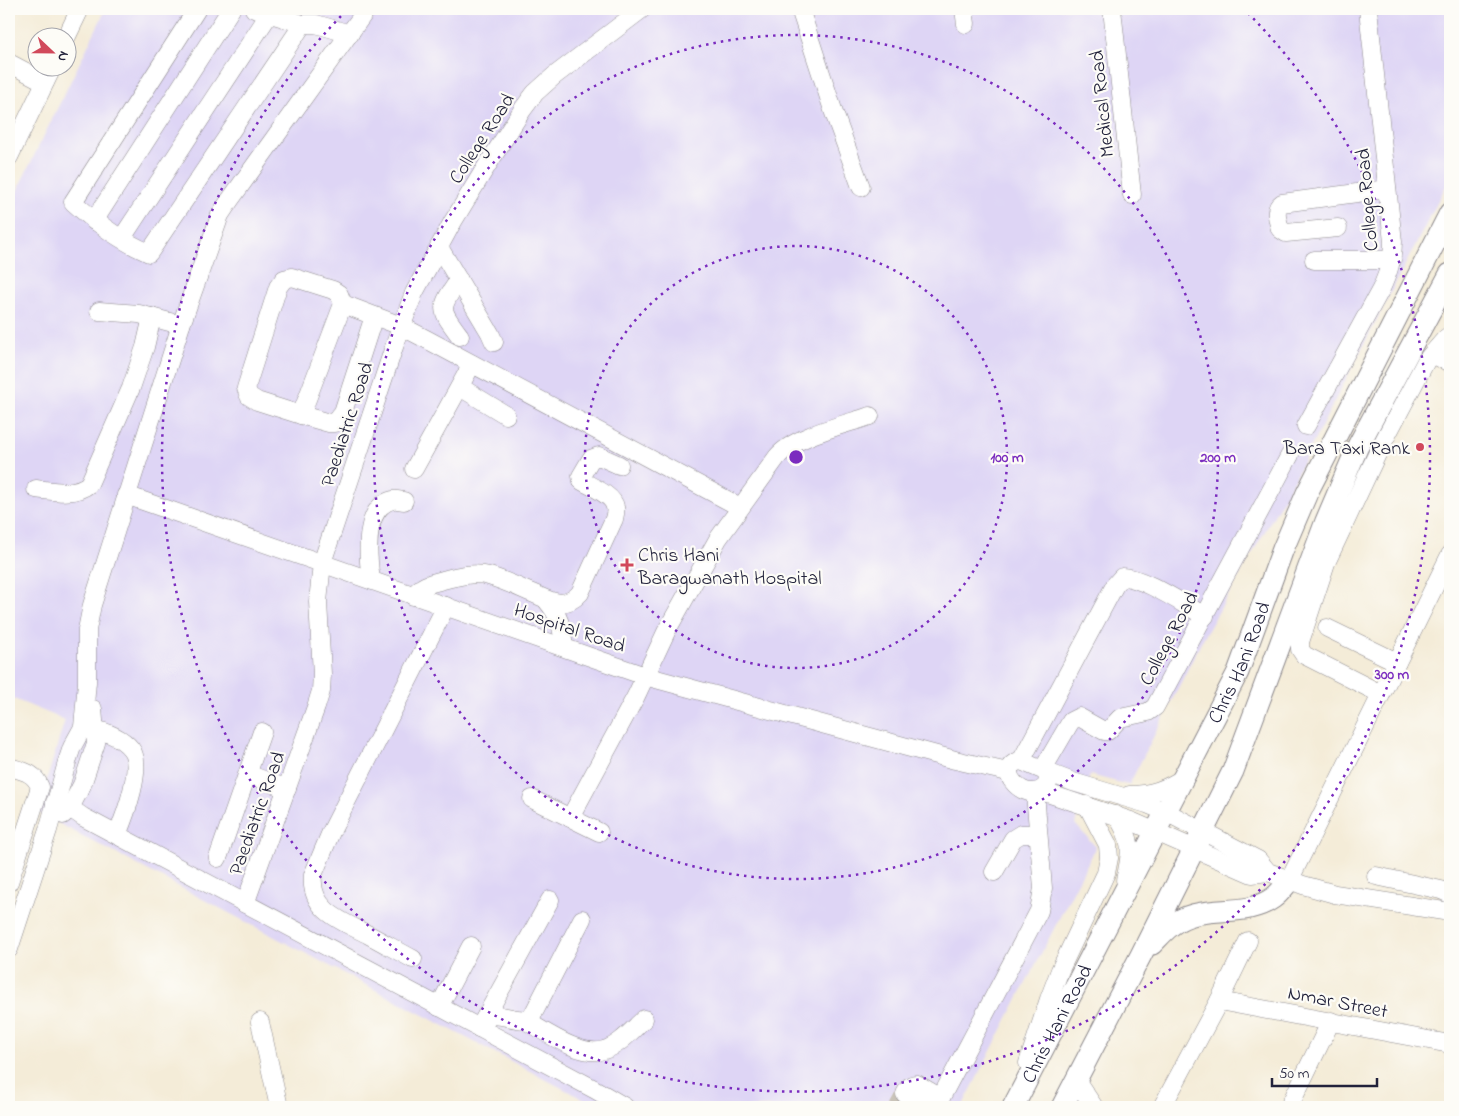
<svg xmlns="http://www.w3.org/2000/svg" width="1459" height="1116" viewBox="0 0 1459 1116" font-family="'Indie Flower',sans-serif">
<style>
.built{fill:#ded5f5}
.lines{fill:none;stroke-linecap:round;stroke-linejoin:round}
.minor-tunnel{stroke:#cac4b9;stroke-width:18;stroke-dasharray:18 9;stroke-linecap:butt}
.minor-casing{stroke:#8b878a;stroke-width:19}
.major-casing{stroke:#8b878a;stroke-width:23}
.minor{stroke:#fff;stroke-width:18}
.major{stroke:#fff;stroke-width:21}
.ring{fill:none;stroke:#7b2cbf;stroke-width:2.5;stroke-dasharray:2.5 5}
.poi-dot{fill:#d1495b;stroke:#fdfcf7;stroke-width:2}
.labels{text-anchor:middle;stroke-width:4.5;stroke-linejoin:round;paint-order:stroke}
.street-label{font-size:20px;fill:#22223b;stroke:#fdfcf7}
.poi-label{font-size:20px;fill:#22223b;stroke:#fdfcf7;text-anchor:end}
.centre{fill:#7b2cbf;stroke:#fdfcf7;stroke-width:2.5}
.ring-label{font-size:15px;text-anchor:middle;font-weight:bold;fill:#7b2cbf;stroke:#fdfcf7;stroke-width:4.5;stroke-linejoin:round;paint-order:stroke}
</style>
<rect width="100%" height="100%" fill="#fdfcf7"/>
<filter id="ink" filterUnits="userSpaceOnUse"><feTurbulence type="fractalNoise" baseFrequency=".02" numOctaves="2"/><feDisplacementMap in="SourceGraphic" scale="10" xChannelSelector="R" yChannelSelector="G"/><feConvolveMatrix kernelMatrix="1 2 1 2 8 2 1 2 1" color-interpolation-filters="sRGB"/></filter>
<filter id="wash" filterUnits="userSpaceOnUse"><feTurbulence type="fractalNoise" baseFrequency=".0096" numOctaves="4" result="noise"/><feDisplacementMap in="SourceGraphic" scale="20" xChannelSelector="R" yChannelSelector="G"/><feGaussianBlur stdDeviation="1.12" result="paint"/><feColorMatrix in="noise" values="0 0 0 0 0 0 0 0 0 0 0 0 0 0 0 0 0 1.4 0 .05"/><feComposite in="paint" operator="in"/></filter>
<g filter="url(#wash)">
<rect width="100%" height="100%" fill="#f4ecd8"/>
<polygon class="built" points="106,9 1450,9 1450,178 1287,493 1204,637 1129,785 1090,775 1075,824 1096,847 962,1107 598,1107 37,812 65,720 9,697 9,207"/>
</g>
<g filter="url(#ink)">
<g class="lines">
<polyline class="minor-tunnel" points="898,1107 905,1094"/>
<defs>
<g id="minor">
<path d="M197 9 73 202C95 222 121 241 149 253L303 24"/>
<polyline points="254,9 303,24 316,24 350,34"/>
<polyline points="800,9 834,113 861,187"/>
<polyline points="964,9 966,24"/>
<polyline points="1112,9 1132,195"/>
<polyline points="66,38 80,9"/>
<polyline points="9,63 45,82"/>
<polyline points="9,157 52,68"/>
<polyline points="94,221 231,9"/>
<path d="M1338 228 1286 233 1280 229C1278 220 1273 209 1282 203L1387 189"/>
<polyline points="122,238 270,13"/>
<polyline points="439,247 490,333 494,342"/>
<polyline points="1314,260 1392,260"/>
<path d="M459 280C439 309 439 308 460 336"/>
<polyline points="343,304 301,415 257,401 249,396 246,388 278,287 284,279 292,277 333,290 339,294 343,304 401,326 426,339 740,507"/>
<polyline points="99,311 139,314 181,325"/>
<polyline points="1432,354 1450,363"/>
<polyline points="460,387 506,415"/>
<polyline points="301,415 329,423 334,423 343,412 374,316"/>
<path d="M1306 426 1381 289C1388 273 1393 260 1393 242L1368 9"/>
<polyline points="414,469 472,364"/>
<path d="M36 489C54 491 74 496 89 484L131 388 145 347 152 317"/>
<polyline points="126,495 645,676 955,760 1008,772"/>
<path d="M371 580C368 559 362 507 393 500 396 499 401 501 404 501"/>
<path d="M413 596C421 585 431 583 443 580 458 576 473 572 489 576 503 580 518 587 532 593 549 600 564 611 580 593L614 519C615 515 616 510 615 507 613 495 592 487 582 481L581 476 591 459 599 456 619 465"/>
<path d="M547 601C559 615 564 629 563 647"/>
<polyline points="1327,628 1397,662"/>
<polyline points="1381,694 1304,655 1300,649 1300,642 1326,563 1379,450 1426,361 1446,338 1450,335"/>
<path d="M86 727C101 730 121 736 131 749 144 766 125 816 117 835"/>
<path d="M1021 761 1115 585 1122 577C1142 576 1186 606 1205 616"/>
<path d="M1021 761 1047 772 1048 783C1029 811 989 766 1021 761Z"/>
<path d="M9 767C23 771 34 772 40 787L9 882"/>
<polyline points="1043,769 1071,721 1079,717 1104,731 1108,731 1120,718 1148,712 1155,707 1290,455"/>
<polyline points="1047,772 1073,782 1147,804 1166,812 1258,860 1268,872 1303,885 1335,894 1450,912"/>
<polyline points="248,774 287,789"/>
<polyline points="1041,791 1131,821 1252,874 1268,872"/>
<path d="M1129 795C1151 795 1167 789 1185 777"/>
<polyline points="532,799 599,832"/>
<polyline points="55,802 70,808 83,817 594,1089 625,1107"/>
<polyline points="63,815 70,808 82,785 96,743 93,709"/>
<path d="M1116 815C1133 839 1132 852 1125 880"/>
<path d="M570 818 636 696 667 630 718 539 777 457C794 436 844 425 870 416"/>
<polyline points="218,858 262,732"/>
<polyline points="994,872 1013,839 1021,834 1038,834"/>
<polyline points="1376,876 1441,890 1450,894"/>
<polyline points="1289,881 1450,555"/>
<polyline points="245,904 316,707 321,691 322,674 318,602 322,563 395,344 414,293 452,223 483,172 523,109 535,93 554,76 642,9"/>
<polyline points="9,949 48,830 68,759 72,747 83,727 87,682 87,630 92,605 181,325 217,224 220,215 230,200 367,9"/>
<path d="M413 959C398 951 384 943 369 935 344 922 309 911 313 875L331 832 446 606"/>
<polyline points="1219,1001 1450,1044"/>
<polyline points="439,1007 471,946"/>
<polyline points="486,1016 550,900"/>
<path d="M526 1021C546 1032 580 1057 604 1050 619 1046 633 1029 644 1019"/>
<polyline points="260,1022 279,1107"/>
<path d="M479 1028 486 1016C503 1012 518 1024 531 1018L582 919"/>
<polyline points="1028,1063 1049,999 1060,970 1106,873 1109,858 1108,845 1087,805"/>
<polyline points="1076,1080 1094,1107"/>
<path d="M905 1094C908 1089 909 1084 917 1084L941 1098"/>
<polyline points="917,1107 926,1090"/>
<polyline points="936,1107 1039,911 1043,888 1035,793"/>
<polyline points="1162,1107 1219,1001 1248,941"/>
<polyline points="1289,1107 1331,1021"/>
</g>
<g id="major">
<path d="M1152 944C1160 936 1168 926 1178 921 1207 904 1246 918 1273 898 1279 894 1284 887 1289 881"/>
<path id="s1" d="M1013 1107 1238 672 1283 549 1307 493 1450 213"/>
<polyline points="1062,1107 1141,955 1233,771 1326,521 1358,446 1450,274"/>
</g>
</defs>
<use href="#minor" class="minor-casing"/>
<use href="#major" class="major-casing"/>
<use href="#minor" class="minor"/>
<use href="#major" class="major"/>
</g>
</g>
<g class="ring">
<circle cx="796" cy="457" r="211"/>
<circle cx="796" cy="457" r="422"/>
<path d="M1248 13A634 634 0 1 1 344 13"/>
</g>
<g class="poi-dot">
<circle cx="1420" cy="447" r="5"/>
<path d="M624.5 557.5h5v5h5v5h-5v5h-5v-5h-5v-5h5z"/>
</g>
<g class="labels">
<g class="street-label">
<text transform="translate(1101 104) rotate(-96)" y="7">Medical Road</text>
<text transform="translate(481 138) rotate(-57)" y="7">College Road</text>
<text transform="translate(1366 200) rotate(-95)" y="7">College Road</text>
<text transform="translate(346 424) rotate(-72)" y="7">Paediatric Road</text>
<text transform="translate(570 627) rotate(19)" y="7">Hospital Road</text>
<text transform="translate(1168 638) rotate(-62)" y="7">College Road</text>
<text dy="7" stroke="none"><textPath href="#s1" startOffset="499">Chris Hani Road</textPath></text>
<text transform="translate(256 813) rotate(-70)" y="7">Paediatric Road</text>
<text transform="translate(1338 1001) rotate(11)" y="7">Nmar Street</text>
<text dy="7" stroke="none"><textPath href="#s1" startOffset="94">Chris Hani Road</textPath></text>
</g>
<g class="poi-label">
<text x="1410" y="454">Bara Taxi Rank</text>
<text x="638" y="561" text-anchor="start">Chris Hani<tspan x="638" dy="23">Baragwanath Hospital</tspan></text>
</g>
</g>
<circle cx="796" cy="457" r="8" class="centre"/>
<g class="ring-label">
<text x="1007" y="462">100 m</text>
<text x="1218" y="462">200 m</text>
<text x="1392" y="679">300 m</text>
</g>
<rect width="1459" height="1116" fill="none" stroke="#fdfcf7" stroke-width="30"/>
<g transform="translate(52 52) rotate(112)"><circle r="24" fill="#fdfcf7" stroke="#a5a5ac"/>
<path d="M0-4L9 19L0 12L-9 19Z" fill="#d1495b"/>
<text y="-8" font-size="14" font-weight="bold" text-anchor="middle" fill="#22223b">N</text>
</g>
<path d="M1272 1078v8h105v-8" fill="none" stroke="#22223b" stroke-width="2.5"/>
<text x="1279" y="1078" font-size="15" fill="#22223b" stroke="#fdfcf7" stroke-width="4" paint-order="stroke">50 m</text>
</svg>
